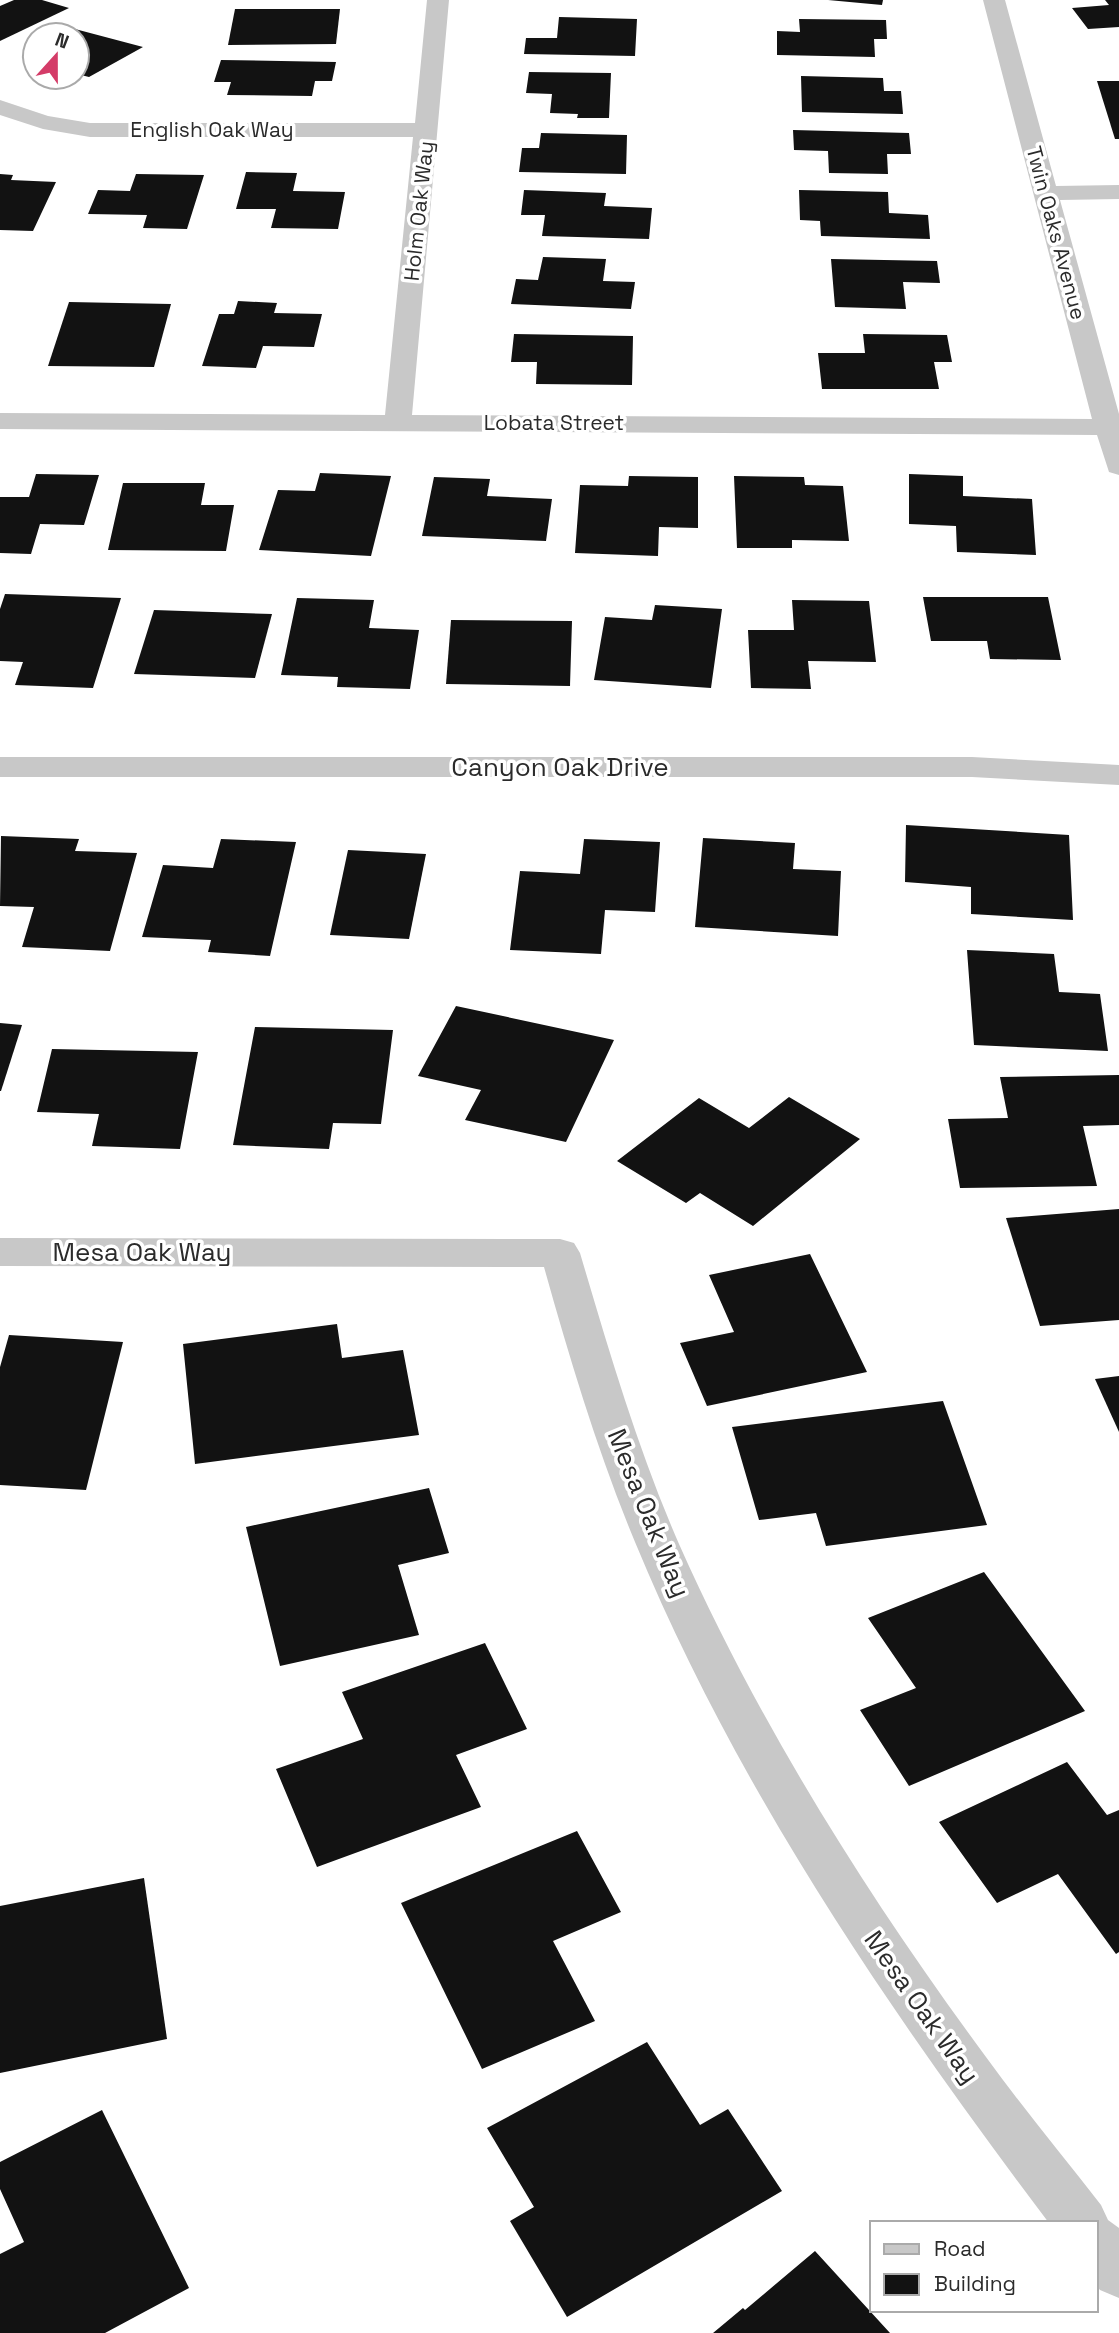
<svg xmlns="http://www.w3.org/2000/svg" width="1119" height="2333" viewBox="0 0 1119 2333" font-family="'Space Grotesk',sans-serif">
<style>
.building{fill:#121212}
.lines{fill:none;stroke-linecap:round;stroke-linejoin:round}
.minor{fill:#c8c8c8;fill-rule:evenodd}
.labels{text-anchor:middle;stroke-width:7;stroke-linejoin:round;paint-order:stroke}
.far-street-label{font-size:21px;fill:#2b2b2b;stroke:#fff}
.street-label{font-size:26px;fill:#2b2b2b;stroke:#fff}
</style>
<rect width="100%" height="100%" fill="#fff"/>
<g class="building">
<polygon points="14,0 42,0 69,8 0,41 0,6"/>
<polygon points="828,0 883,0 882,5"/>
<polygon points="1105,0 1119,0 1119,27 1088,29 1072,8 1109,5"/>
<polygon points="235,9 340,9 336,44 228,45"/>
<polygon points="559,17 637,19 635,56 524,54 526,38 557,38"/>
<polygon points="799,19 886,20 887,39 874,39 875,57 777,55 777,31 800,32"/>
<polygon points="75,29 143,47 89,77 77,74 77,35 64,35"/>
<polygon points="221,60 336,62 332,81 315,81 312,96 227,95 231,82 214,82"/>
<polygon points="529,72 611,73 609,118 577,118 578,114 550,113 552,94 526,93"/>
<polygon points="801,76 883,78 884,91 901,91 903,114 802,112"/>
<polygon points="1097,81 1119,81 1119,139 1115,139"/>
<polygon points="793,130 909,133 911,154 887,154 888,174 829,173 828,151 794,150"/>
<polygon points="541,133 627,135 626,174 519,172 522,148 539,148"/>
<polygon points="246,172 297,173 293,191 345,192 338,229 271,228 276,209 236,209"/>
<polygon points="0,174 13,175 11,180 56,182 33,231 0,230"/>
<polygon points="136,174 204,175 187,229 143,228 147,215 88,214 98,190 130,191"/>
<polygon points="524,190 606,193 604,206 652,208 649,239 542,236 545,215 521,215"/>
<polygon points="799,190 888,192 889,213 928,215 930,239 821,236 820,221 800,220"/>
<polygon points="543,257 606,259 603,281 635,282 631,309 511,304 516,279 538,280"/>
<polygon points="831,259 937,261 940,283 903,282 906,309 835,307"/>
<polygon points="238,301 277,303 274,313 322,314 314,347 263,346 256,368 202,366 219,314 234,314"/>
<polygon points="69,302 171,304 154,367 48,366"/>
<polygon points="514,334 633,336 632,385 536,384 537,362 511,362"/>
<polygon points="863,334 947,335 952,362 934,362 939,389 822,389 818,353 865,353"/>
<polygon points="320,473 391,476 371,556 259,550 278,490 315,491"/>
<polygon points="36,474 99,475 84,525 40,524 31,554 0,553 0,497 29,497"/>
<polygon points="909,474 963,476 963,496 1032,499 1036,555 957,552 956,526 909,524"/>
<polygon points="629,476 698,477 698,528 659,527 658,556 575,553 580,485 628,486"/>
<polygon points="734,476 804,477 805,485 843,486 849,541 792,540 792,548 737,548"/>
<polygon points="434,477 490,479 487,496 552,499 546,541 422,536"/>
<polygon points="123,483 205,483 201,505 234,505 226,551 108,550"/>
<polygon points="5,594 121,598 93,688 15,685 23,662 0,661 0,609"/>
<polygon points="923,597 1048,597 1061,660 990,659 987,641 931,641"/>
<polygon points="297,598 374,600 369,628 419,630 410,689 337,687 338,677 281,675"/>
<polygon points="792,600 869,601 876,662 808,661 811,689 751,688 748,630 794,630"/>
<polygon points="655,605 722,609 711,688 594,680 605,617 652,620"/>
<polygon points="154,610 272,614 255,678 134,674"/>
<polygon points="451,620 572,621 570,686 446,684"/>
<polygon points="906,825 1069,835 1073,920 971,914 971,887 905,882"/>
<polygon points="1,836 79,839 75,851 137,853 110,951 22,947 34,907 0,906"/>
<polygon points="703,838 795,843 793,869 841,871 838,936 695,927"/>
<polygon points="221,839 296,842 270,956 208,952 211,940 142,937 163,865 213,868"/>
<polygon points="584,839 660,842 655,912 605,910 601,954 510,950 520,871 580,874"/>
<polygon points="348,850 426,854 409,939 330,935"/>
<polygon points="967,950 1054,954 1059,992 1100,994 1108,1051 974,1045"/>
<polygon points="456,1006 614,1040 566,1142 465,1120 481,1090 418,1076"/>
<polygon points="0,1023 22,1025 1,1091 0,1091"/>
<polygon points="255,1027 393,1030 381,1124 333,1123 329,1149 233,1145"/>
<polygon points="52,1049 198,1052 180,1149 92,1146 99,1114 37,1112"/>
<polygon points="1119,1075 1119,1125 1083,1126 1097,1186 960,1188 948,1119 1008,1118 1000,1077"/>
<polygon points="789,1097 860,1139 753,1226 700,1193 686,1203 617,1161 699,1098 749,1128"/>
<polygon points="1119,1209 1119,1320 1040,1326 1006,1218"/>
<polygon points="810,1254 867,1372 707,1406 680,1343 734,1332 709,1275"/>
<polygon points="337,1324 342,1358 403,1350 419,1435 195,1464 183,1344"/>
<polygon points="9,1335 123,1342 86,1490 0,1485 0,1367"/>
<polygon points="1119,1376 1119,1432 1095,1379"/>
<polygon points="943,1401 987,1525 826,1546 816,1513 759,1520 732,1427"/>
<polygon points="429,1488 449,1553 398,1565 419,1635 280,1666 246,1527"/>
<polygon points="984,1572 1085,1711 909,1786 860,1710 916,1688 868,1618"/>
<polygon points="485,1643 527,1729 456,1755 481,1807 317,1867 276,1769 363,1739 342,1692"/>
<polygon points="1067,1762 1107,1815 1119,1810 1119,1952 1116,1954 1058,1874 997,1903 939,1822"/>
<polygon points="577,1831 621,1912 553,1941 595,2021 482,2069 401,1903"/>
<polygon points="144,1878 167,2039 0,2073 0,1906"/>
<polygon points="647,2042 700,2125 728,2109 782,2191 567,2317 510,2221 534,2207 487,2128"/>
<polygon points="102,2110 189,2288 105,2333 0,2333 0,2254 24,2242 0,2189 0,2162"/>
<polygon points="815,2251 890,2333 713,2333 743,2308 745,2310"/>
</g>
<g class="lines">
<g class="minor">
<polygon points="427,0 449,0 412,415 1092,419 983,0 1005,0 1056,186 1119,185 1119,199 1060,200 1119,414 1119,475 1109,472 1097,435 0,429 0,413 385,415 413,137 90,137 43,129 0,115 0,100 48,116 90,123 415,123"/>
<polygon points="0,757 972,757 1119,765 1119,785 972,777 0,777"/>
<path d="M0 1238 560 1239 574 1243 580 1253C609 1351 638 1450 679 1544 760 1726 868 1897 986 2057 1023 2108 1063 2156 1101 2205L1108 2220 1119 2228V2298L1100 2290 1096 2285V2223H1049C889 2011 737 1789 635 1542 598 1453 570 1360 544 1267L0 1266Z"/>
</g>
</g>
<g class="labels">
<g class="far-street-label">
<text x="212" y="137">English Oak Way</text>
<text transform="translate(419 211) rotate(-84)" y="7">Holm Oak Way</text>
<text transform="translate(1056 233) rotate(75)" y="7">Twin Oaks Avenue</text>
<text x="554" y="430">Lobata Street</text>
</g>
<g class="street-label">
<text x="560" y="776">Canyon Oak Drive</text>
<text x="142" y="1261">Mesa Oak Way</text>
<text transform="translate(649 1513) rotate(68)" y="9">Mesa Oak Way</text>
<text transform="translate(922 2007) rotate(55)" y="9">Mesa Oak Way</text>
</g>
</g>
<rect x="870" y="2221" width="228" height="91" fill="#ffffff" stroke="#aaaaaa" stroke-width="2"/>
<rect x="884" y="2244" width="35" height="10" fill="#c8c8c8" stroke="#aaaaaa" stroke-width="2"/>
<text x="934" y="2256" font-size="21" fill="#2b2b2b">Road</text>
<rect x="884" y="2274" width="35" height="21" fill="#121212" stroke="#aaaaaa" stroke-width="2"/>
<text x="934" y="2291" font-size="21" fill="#2b2b2b">Building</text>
<g transform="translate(56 56) rotate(21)"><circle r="33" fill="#ffffff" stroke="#aaaaaa" stroke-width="2"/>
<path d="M0-5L12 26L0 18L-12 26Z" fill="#d43c68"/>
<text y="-10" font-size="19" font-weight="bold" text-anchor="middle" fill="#2b2b2b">N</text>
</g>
</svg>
